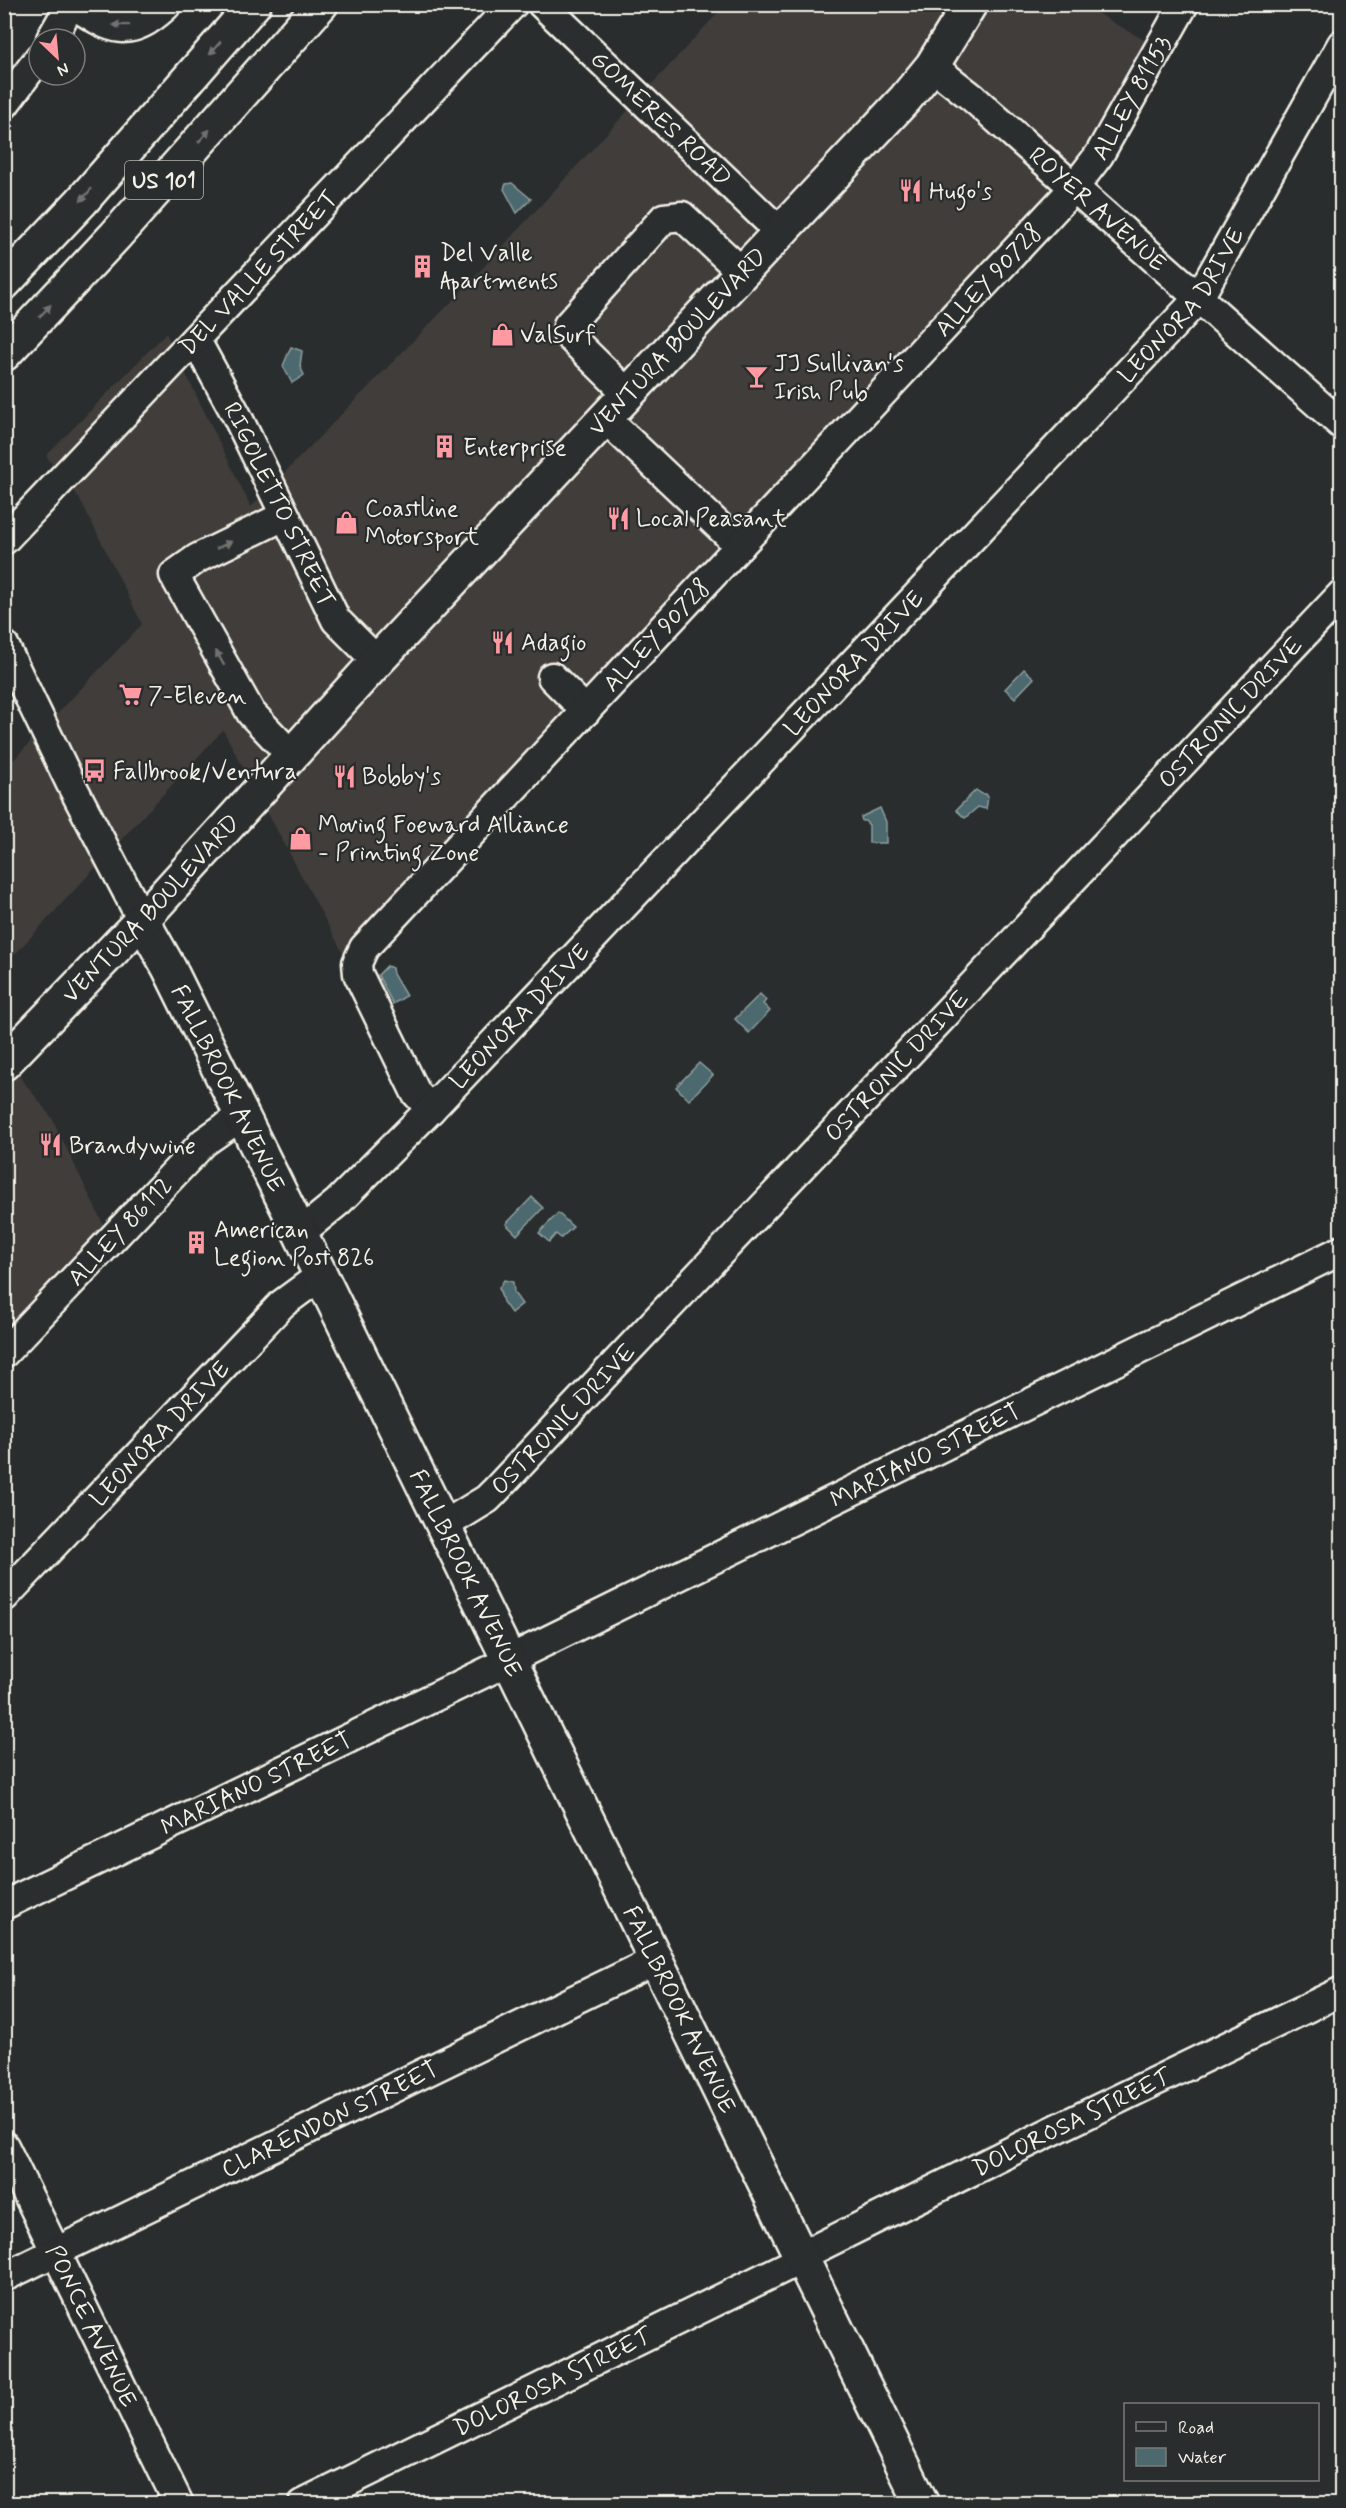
<svg xmlns="http://www.w3.org/2000/svg" width="1346" height="2508" viewBox="0 0 1346 2508" font-family="Mynerve,sans-serif">
<style>
.built{fill:#3f3c3b}
.water{fill:#4b696e;stroke:#8f9f9f;stroke-width:1.5}
.lines{fill:none;stroke-linecap:round;stroke-linejoin:round}
.minor-casing{stroke:#f4f1e8;stroke-width:33}
.major-casing{stroke:#f4f1e8;stroke-width:38}
.highway-casing{stroke:#f4f1e8;stroke-width:38}
.minor{stroke:#2a2d2e;stroke-width:28}
.major{stroke:#2a2d2e;stroke-width:33}
.highway{stroke:#2a2d2e;stroke-width:33}
.oneway{fill:#71726f}
.labels{text-anchor:middle;stroke-width:4.5;stroke-linejoin:round;paint-order:stroke}
.shield{fill:#2a2d2e;stroke:#b7b6b0;stroke-width:1.5}
.shield-label{font-size:22px;font-weight:bold;fill:#f4f1e8}
.street-label{font-size:24px;fill:#f4f1e8;stroke:#2a2d2e}
.poi-label{font-size:24px;fill:#f4f1e8;stroke:#2a2d2e;text-anchor:start}
</style>
<rect width="100%" height="100%" fill="#2a2d2e"/>
<filter id="ink" filterUnits="userSpaceOnUse"><feTurbulence type="fractalNoise" baseFrequency=".0167" numOctaves="2"/><feDisplacementMap in="SourceGraphic" scale="12" xChannelSelector="R" yChannelSelector="G"/><feConvolveMatrix kernelMatrix="1 2 1 2 8 2 1 2 1" color-interpolation-filters="sRGB"/></filter>
<g filter="url(#ink)">
<g class="built">
<polygon points="725,5 1083,5 1151,44 1079,169 1058,194 343,953 223,730 5,965 4,770 142,624 80,499 46,456 166,333 251,507 457,296"/>
<polygon points="4,1056 52,1118 107,1232 4,1341"/>
</g>
<g class="water">
<polygon points="512,183 531,199 517,213 504,189 506,184"/>
<polygon points="291,347 302,351 300,366 304,375 292,383 283,366"/>
<polygon points="1024,669 1034,678 1015,698 1005,689"/>
<polygon points="976,790 982,794 986,794 988,797 986,809 978,807 965,818 956,810"/>
<polygon points="880,808 886,822 886,843 869,843 869,825 865,821 862,821 861,817"/>
<polygon points="387,966 392,968 393,974 406,996 393,1004 378,975"/>
<polygon points="760,994 766,1000 763,1004 770,1011 749,1033 735,1019"/>
<polygon points="699,1063 713,1075 689,1100 676,1087"/>
<polygon points="532,1197 543,1208 517,1235 506,1224"/>
<polygon points="558,1213 573,1227 561,1238 556,1234 549,1242 539,1233"/>
<polygon points="504,1280 513,1282 514,1293 522,1304 511,1313 503,1302 499,1288"/>
</g>
<g class="lines">
<defs>
<g id="minor">
<path id="s1" d="M542 4 781 233"/>
<polyline points="51,39 71,4"/>
<path id="s2" d="M932 66 973 98 1342 425"/>
<polyline points="4,105 39,58"/>
<path id="s3" d="M195 339 237 416 336 620 377 661"/>
<polyline points="628,394 568,335 568,325 664,218 682,216 742,272"/>
<polyline points="606,419 740,546"/>
<polyline points="284,516 198,558 174,575 251,713 291,755"/>
<path id="s4" d="M4 540 513 4"/>
<polyline points="4,645 70,782 142,920"/>
<polyline points="552,677 586,711"/>
<path id="s5" d="M431 1109 416 1093 358 974 357 963 364 948 1073 189 1099 155 1184 4"/>
<path id="s6" d="M300 1233 338 1202 431 1109 1198 299 1342 44"/>
<path id="s7" d="M4 1353 204 1142 241 1116"/>
<path id="s8" d="M443 1526 487 1499 494 1492 1342 594"/>
<path id="s9" d="M4 1597 282 1304 320 1276"/>
<path id="s10" d="M508 1660 1342 1250"/>
<path id="s11" d="M4 1905 509 1661"/>
<path id="s12" d="M4 2146 179 2504"/>
<path id="s13" d="M801 2256 1044 2135 1342 1991"/>
<path id="s14" d="M4 2277 654 1961"/>
<path id="s15" d="M303 2504 802 2259"/>
</g>
<g id="major">
<path id="s16" d="M142 920 169 968 300 1233 922 2504"/>
<path id="s17" d="M4 1063 142 920 377 661 905 99 932 66 970 4"/>
</g>
<g id="highway">
<path d="M77 4C114 28 128 37 164 4"/>
<polyline points="4,283 81,202 254,4"/>
<polyline points="4,354 115,236 321,4"/>
</g>
</defs>
<use href="#minor" class="minor-casing"/>
<use href="#major" class="major-casing"/>
<use href="#highway" class="highway-casing"/>
<use href="#minor" class="minor"/>
<use href="#major" class="major"/>
<use href="#highway" class="highway"/>
</g>
<defs><path id="oneway-solid" d="M-6-.8H1V-3.2L6.5 0L1 3.2V.8H-6Z" transform="scale(1.5)"/></defs>
<g class="oneway">
<use href="#oneway-solid" transform="translate(121 25) rotate(-179)"/>
<use href="#oneway-solid" transform="translate(215 48) rotate(131)"/>
<use href="#oneway-solid" transform="translate(204 136) rotate(-48)"/>
<use href="#oneway-solid" transform="translate(86 195) rotate(131)"/>
<use href="#oneway-solid" transform="translate(45 311) rotate(-47)"/>
<use href="#oneway-solid" transform="translate(224 545) rotate(-26)"/>
<use href="#oneway-solid" transform="translate(220 658) rotate(-119)"/>
</g>
</g>
<defs>
<symbol id="restaurant-bare" viewBox="-9 -9 18 18"><path d="M-5-6h1v4h1v-4h1v4h1v-4h1v5L-1.5 .5V6h-2V.5L-5-1ZM5-6V6H3V1.5H1.5Q1.5-4 5-6Z" fill="#ff9aa2" stroke="#2a2d2e" stroke-width="2.5" paint-order="stroke"/></symbol>
<symbol id="building-bare" viewBox="-9 -9 18 18"><path d="M-4-6H4V6H1V3H-1V6H-4ZM-2.5-4.3h1.7v1.8h-1.7ZM.8-4.3h1.7v1.8H.8ZM-2.5-1h1.7V.8h-1.7ZM.8-1h1.7V.8H.8Z" fill="#ff9aa2" stroke="#2a2d2e" stroke-width="2.5" paint-order="stroke"/></symbol>
<symbol id="shop-bare" viewBox="-9 -9 18 18"><path d="M-5-2.5h2.3a2.7 3.5 0 0 1 5.4 0H5L5.5 6h-11ZM-1.5-2.5h3a1.5 2.3 0 0 0-3 0Z" fill="#ff9aa2" stroke="#2a2d2e" stroke-width="2.5" paint-order="stroke"/></symbol>
<symbol id="bar-bare" viewBox="-9 -9 18 18"><path d="M-6-5H6L.8 .8V4.5H3.5V6h-7V4.5H-.8V.8Z" fill="#ff9aa2" stroke="#2a2d2e" stroke-width="2.5" paint-order="stroke"/></symbol>
<symbol id="supermarket-bare" viewBox="-9 -9 18 18"><path d="M-6-5.5h2.5l.6 2H6L4.5 2H-2.5L-4.4-4H-6ZM-1.5 3.2a1.3 1.3 0 1 0 .1 0ZM3 3.2a1.3 1.3 0 1 0 .1 0Z" fill="#ff9aa2" stroke="#2a2d2e" stroke-width="2.5" paint-order="stroke"/></symbol>
<symbol id="bus-bare" viewBox="-9 -9 18 18"><path d="M-5-6H5V4H4V6H2V4H-2V6H-4V4H-5ZM-3.5-4V0h7V-4ZM-3.5 1.2v1.5H-2V1.2ZM2 1.2v1.5H3.5V1.2Z" fill="#ff9aa2" stroke="#2a2d2e" stroke-width="2.5" paint-order="stroke"/></symbol>
</defs>
<g fill-rule="evenodd">
<use href="#restaurant-bare" x="894" y="174" width="33" height="33"/>
<use href="#building-bare" x="406" y="250" width="33" height="33"/>
<use href="#shop-bare" x="486" y="318" width="33" height="33"/>
<use href="#bar-bare" x="740" y="360" width="33" height="33"/>
<use href="#building-bare" x="428" y="430" width="33" height="33"/>
<use href="#restaurant-bare" x="602" y="502" width="33" height="33"/>
<use href="#shop-bare" x="330" y="506" width="33" height="33"/>
<use href="#restaurant-bare" x="486" y="626" width="33" height="33"/>
<use href="#supermarket-bare" x="114" y="678" width="33" height="33"/>
<use href="#bus-bare" x="78" y="754" width="33" height="33"/>
<use href="#restaurant-bare" x="328" y="760" width="33" height="33"/>
<use href="#shop-bare" x="284" y="822" width="33" height="33"/>
<use href="#restaurant-bare" x="34" y="1128" width="33" height="33"/>
<use href="#building-bare" x="180" y="1226" width="33" height="33"/>
</g>
<g class="labels">
<rect class="shield" x="125" y="161" width="78" height="38" rx="4.5"/>
<g class="shield-label">
<text x="164" y="188">US 101</text>
</g>
<g class="street-label">
<text dy="8" stroke="none"><textPath href="#s5" startOffset="1329">ALLEY 81153</textPath></text>
<text dy="8" stroke="none"><textPath href="#s1" startOffset="165">GOMERES ROAD</textPath></text>
<text dy="8" stroke="none"><textPath href="#s2" startOffset="219">ROYER AVENUE</textPath></text>
<text dy="8" stroke="none"><textPath href="#s4" startOffset="369">DEL VALLE STREET</textPath></text>
<text dy="8" stroke="none"><textPath href="#s5" startOffset="1096">ALLEY 90728</textPath></text>
<text dy="8" stroke="none"><textPath href="#s6" startOffset="1281">LEONORA DRIVE</textPath></text>
<text dy="8" stroke="none"><textPath href="#s17" startOffset="987">VENTURA BOULEVARD</textPath></text>
<text dy="8" stroke="none"><textPath href="#s3" startOffset="186">RIGOLETTO STREET</textPath></text>
<text dy="8" stroke="none"><textPath href="#s5" startOffset="610">ALLEY 90728</textPath></text>
<text dy="8" stroke="none"><textPath href="#s6" startOffset="795">LEONORA DRIVE</textPath></text>
<text dy="8" stroke="none"><textPath href="#s8" startOffset="1134">OSTRONIC DRIVE</textPath></text>
<text dy="8" stroke="none"><textPath href="#s17" startOffset="213">VENTURA BOULEVARD</textPath></text>
<text dy="8" stroke="none"><textPath href="#s6" startOffset="309">LEONORA DRIVE</textPath></text>
<text dy="8" stroke="none"><textPath href="#s8" startOffset="648">OSTRONIC DRIVE</textPath></text>
<text dy="8" stroke="none"><textPath href="#s16" startOffset="189">FALLBROOK AVENUE</textPath></text>
<text dy="8" stroke="none"><textPath href="#s7" startOffset="168">ALLEY 86112</textPath></text>
<text dy="8" stroke="none"><textPath href="#s8" startOffset="162">OSTRONIC DRIVE</textPath></text>
<text dy="8" stroke="none"><textPath href="#s9" startOffset="226">LEONORA DRIVE</textPath></text>
<text dy="8" stroke="none"><textPath href="#s10" startOffset="465">MARIANO STREET</textPath></text>
<text dy="8" stroke="none"><textPath href="#s16" startOffset="729">FALLBROOK AVENUE</textPath></text>
<text dy="8" stroke="none"><textPath href="#s11" startOffset="280">MARIANO STREET</textPath></text>
<text dy="8" stroke="none"><textPath href="#s16" startOffset="1215">FALLBROOK AVENUE</textPath></text>
<text dy="8" stroke="none"><textPath href="#s14" startOffset="362">CLARENDON STREET</textPath></text>
<text dy="8" stroke="none"><textPath href="#s13" startOffset="302">DOLOROSA STREET</textPath></text>
<text dy="8" stroke="none"><textPath href="#s12" startOffset="200">PONCE AVENUE</textPath></text>
<text dy="8" stroke="none"><textPath href="#s15" startOffset="278">DOLOROSA STREET</textPath></text>
</g>
<g class="poi-label">
<text x="929" y="199">Hugo's</text>
<text x="440" y="260">Del Valle<tspan x="440" dy="28">Apartments</tspan></text>
<text x="520" y="342">ValSurf</text>
<text x="774" y="371">JJ Sullivan's<tspan x="774" dy="28">Irish Pub</tspan></text>
<text x="463" y="455">Enterprise</text>
<text x="365" y="516">Coastline<tspan x="365" dy="28">Motorsport</tspan></text>
<text x="636" y="526">Local Peasant</text>
<text x="521" y="650">Adagio</text>
<text x="148" y="703">7-Eleven</text>
<text x="113" y="779">Fallbrook/Ventura</text>
<text x="362" y="784">Bobby's</text>
<text x="318" y="832">Moving Foeward Alliance<tspan x="318" dy="28">- Printing Zone</tspan></text>
<text x="69" y="1153">Brandywine</text>
<text x="214" y="1237">American<tspan x="214" dy="28">Legion Post 826</tspan></text>
</g>
</g>
<rect width="1346" height="2508" fill="none" stroke="#2a2d2e" stroke-width="24"/>
<rect x="12" y="12" width="1322" height="2484" fill="none" stroke="#f4f1e8" stroke-width="2" filter="url(#ink)"/>
<rect x="1124" y="2403" width="195" height="78" fill="#2a2d2e" stroke="#7b7b78" stroke-width="1.5"/>
<rect x="1136" y="2422" width="30" height="9" fill="#2a2d2e" stroke="#7b7b78" stroke-width="1.5"/>
<text x="1178" y="2433" font-size="18" fill="#f4f1e8">Road</text>
<rect x="1136" y="2448" width="30" height="18" fill="#4b696e" stroke="#7b7b78" stroke-width="1.5"/>
<text x="1178" y="2463" font-size="18" fill="#f4f1e8">Water</text>
<g transform="translate(57 57) rotate(154)"><circle r="28" fill="#2a2d2e" stroke="#7b7b78" stroke-width="1.5"/>
<path d="M0-4.5L10 22L0 15L-10 22Z" fill="#ff9aa2"/>
<text y="-9" font-size="16" font-weight="bold" text-anchor="middle" fill="#f4f1e8">N</text>
</g>
</svg>
